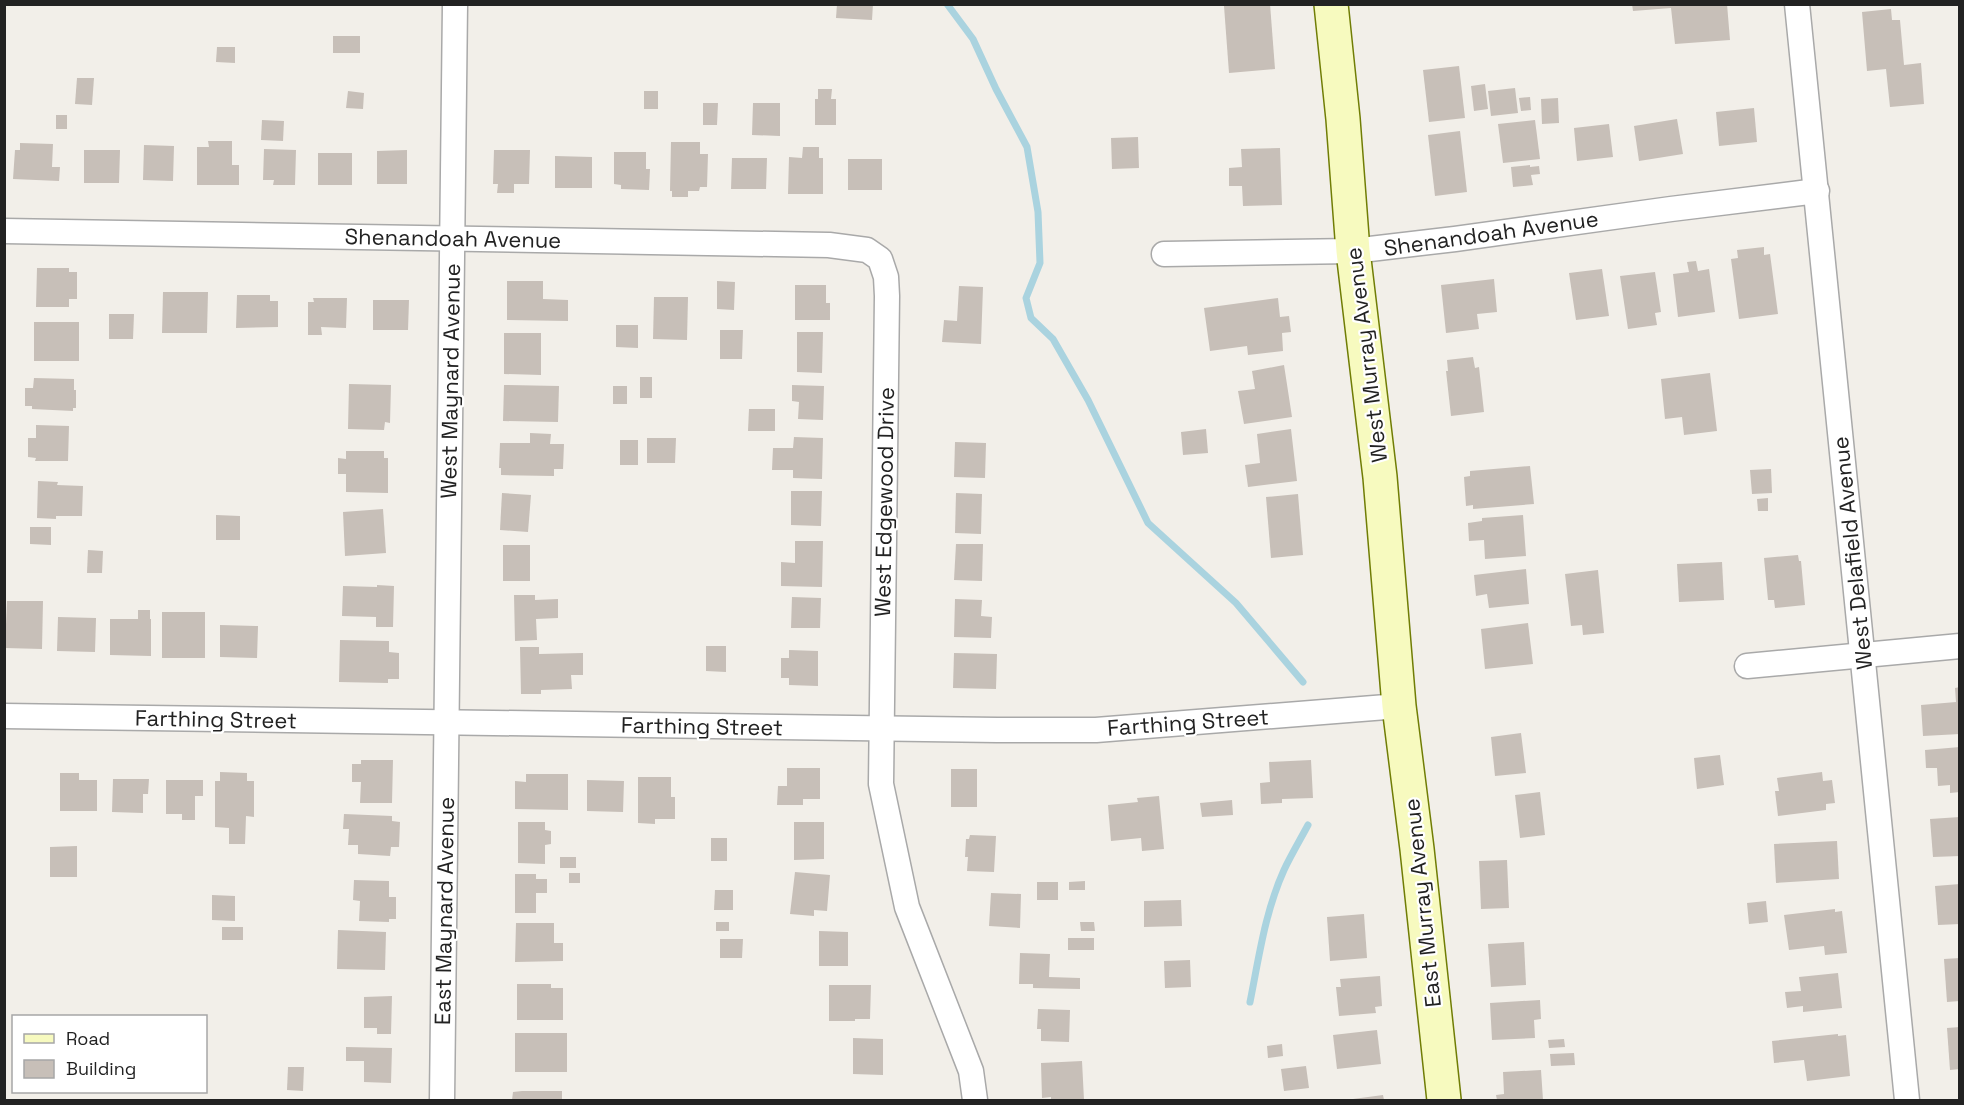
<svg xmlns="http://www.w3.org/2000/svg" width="1964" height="1105" viewBox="0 0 1964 1105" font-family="'Space Grotesk',sans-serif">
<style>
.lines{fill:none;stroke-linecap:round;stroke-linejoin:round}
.stream{stroke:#aad3df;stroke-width:7}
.building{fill:#c7bfb8}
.street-casing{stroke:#a9a9a9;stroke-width:27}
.secondary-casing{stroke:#707d05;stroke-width:36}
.street{stroke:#fff;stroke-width:24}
.secondary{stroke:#f7fabf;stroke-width:33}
.labels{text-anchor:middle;stroke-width:4.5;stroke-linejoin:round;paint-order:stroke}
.street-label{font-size:22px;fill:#222;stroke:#fff}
</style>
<rect width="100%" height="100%" fill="#f2efe9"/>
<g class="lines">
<g class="stream">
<polyline points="947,4 973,39 996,89 1027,147 1038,212 1040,263 1026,298 1031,318 1053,339 1088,400 1148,523 1236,603 1303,682"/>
<path d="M1250 1002C1259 957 1265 912 1284 870 1291 855 1300 840 1308 825"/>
</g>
</g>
<g class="building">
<polygon points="837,4 873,4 872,20 836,18"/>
<polygon points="1247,4 1270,4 1275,69 1229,73 1224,6"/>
<polygon points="1632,4 1727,4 1730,40 1675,44 1671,8 1633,11"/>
<polygon points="1891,9 1892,20 1900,20 1904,65 1921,63 1924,104 1890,107 1886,69 1867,71 1862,12"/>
<rect x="333" y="36" width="27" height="17"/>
<polygon points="217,47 235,47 235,63 216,62"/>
<polygon points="1459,66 1465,118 1429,122 1423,70"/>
<polygon points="77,78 94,78 92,105 75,104"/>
<polygon points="1485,84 1488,109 1474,111 1471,86"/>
<polygon points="1515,88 1518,113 1491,116 1488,91"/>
<polygon points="818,89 832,89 831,99 836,99 836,125 815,125 815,99 818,99"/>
<polygon points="348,91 364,93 363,109 346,108"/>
<rect x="644" y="91" width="14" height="18"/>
<polygon points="1530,97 1531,110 1521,111 1519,98"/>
<polygon points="1558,98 1559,123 1542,124 1541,99"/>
<polygon points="703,103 718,103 717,125 703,125"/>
<polygon points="753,103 780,103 780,136 752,135"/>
<polygon points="1754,108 1757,142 1719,146 1716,112"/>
<rect x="56" y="115" width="11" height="14"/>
<polygon points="1677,119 1683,154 1639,161 1634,126"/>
<polygon points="262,120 284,121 283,141 261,140"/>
<polygon points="1535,120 1540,159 1503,163 1498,124"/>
<polygon points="1609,124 1613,157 1577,161 1574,128"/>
<polygon points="1460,131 1467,192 1435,196 1428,135"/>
<polygon points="1138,137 1139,168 1112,169 1111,138"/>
<polygon points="208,141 232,141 232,165 239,165 239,185 197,185 197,147 209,147"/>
<polygon points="671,142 700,142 700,154 708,154 707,187 700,187 699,191 688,191 688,197 672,197 672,191 670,191"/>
<polygon points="20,143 53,144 52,167 60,167 59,181 13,179 15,150 20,150"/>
<polygon points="144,145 174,146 173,181 143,180"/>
<polygon points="803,147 819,147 819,158 823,158 823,194 788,194 789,157 802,158"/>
<polygon points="1280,148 1282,205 1243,206 1242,186 1229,186 1229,168 1242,167 1241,149"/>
<polygon points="264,149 296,150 295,185 273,185 274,180 263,180"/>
<polygon points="84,150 120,150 119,183 84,183"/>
<polygon points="407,150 407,184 377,184 377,151"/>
<polygon points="494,150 530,150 529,184 514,184 514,193 497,193 498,184 493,184"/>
<polygon points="614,152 646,152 646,169 650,169 649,190 621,189 621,185 614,184"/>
<rect x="318" y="153" width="34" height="32"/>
<polygon points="555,156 592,157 592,188 555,188"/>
<polygon points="732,158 767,158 766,189 731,189"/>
<rect x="848" y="159" width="34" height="31"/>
<polygon points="1530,165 1530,167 1539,166 1540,174 1531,175 1533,185 1513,187 1511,167"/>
<polygon points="1764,247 1764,255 1770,254 1778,314 1739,319 1731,259 1738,258 1737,250"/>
<polygon points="1696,261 1698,271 1709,269 1715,312 1678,317 1673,274 1689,272 1687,262"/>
<polygon points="37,268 69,268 69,272 77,272 77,299 69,299 69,307 36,307"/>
<polygon points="1602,269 1609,316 1576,320 1569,273"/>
<polygon points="1655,272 1661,312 1655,313 1657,325 1628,329 1620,276"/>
<polygon points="1494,279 1497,312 1477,314 1479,329 1446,333 1441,285"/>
<polygon points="507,281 543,281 543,299 568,300 568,321 507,320"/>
<polygon points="717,281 735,282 734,310 717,309"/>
<polygon points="795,285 826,285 826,303 830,303 830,320 795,320"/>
<polygon points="959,286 983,287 981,344 942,342 944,320 957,321"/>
<polygon points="163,292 208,292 207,333 162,333"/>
<polygon points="237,295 270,295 270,301 278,301 278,327 236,328"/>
<polygon points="654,297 688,297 687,340 653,339"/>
<polygon points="313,298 347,298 346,328 321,327 322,335 308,335 308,302 314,302"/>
<polygon points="1278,298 1280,317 1289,316 1291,332 1282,333 1283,351 1248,355 1247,346 1210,351 1204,308"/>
<polygon points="373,300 409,300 408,330 373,330"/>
<polygon points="109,314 134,314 133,339 109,339"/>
<rect x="34" y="322" width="45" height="39"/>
<polygon points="616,325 638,325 638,348 616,347"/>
<polygon points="720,330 743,330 742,359 720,359"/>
<polygon points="797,332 823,332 822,373 797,372"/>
<polygon points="504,333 541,333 541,375 504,374"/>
<polygon points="1473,357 1475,368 1479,367 1484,412 1451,416 1446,371 1448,371 1447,360"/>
<polygon points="1284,365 1292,417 1244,424 1238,391 1255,389 1252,371"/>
<polygon points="1710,373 1717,431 1684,435 1682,417 1665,419 1661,379"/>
<rect x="640" y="377" width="12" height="21"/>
<polygon points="34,378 74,379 74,390 76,390 76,408 73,408 73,411 32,409 32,406 25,406 25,388 33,388"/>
<polygon points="349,384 391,385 390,423 385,422 384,430 348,429"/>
<polygon points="504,385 559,386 558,422 503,421"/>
<polygon points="792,385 824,386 823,420 798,419 799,402 792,401"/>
<rect x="613" y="386" width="14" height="18"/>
<polygon points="749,409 775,409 775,431 748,431"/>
<polygon points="36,425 69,426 68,461 35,461 36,458 28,457 28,438 36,438"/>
<polygon points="1206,429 1208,453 1183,455 1181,432"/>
<polygon points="1291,429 1297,481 1248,487 1245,465 1260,463 1257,434"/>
<polygon points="530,433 551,434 550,444 564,444 563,469 554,469 554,476 501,475 501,468 499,468 500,443 530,443"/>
<polygon points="794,437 823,438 822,479 793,478 793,470 772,470 773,448 793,448"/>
<polygon points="647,438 676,438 675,463 647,463"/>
<rect x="620" y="440" width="18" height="25"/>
<polygon points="955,442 986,443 985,478 954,477"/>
<polygon points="346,451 384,451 384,458 388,458 388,493 346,492 346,474 338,474 338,458 346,459"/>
<polygon points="1530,466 1534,504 1473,509 1473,505 1466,506 1464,477 1470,476 1470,471"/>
<polygon points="1771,469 1772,493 1752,494 1750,470"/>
<polygon points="38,481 58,482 57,485 83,486 82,516 56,516 56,519 37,518"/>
<polygon points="791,491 822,491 821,526 791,525"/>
<polygon points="502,493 531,495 528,532 500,530"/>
<polygon points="956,493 982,494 981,534 955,533"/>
<polygon points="1298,494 1303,555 1271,558 1266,497"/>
<polygon points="1768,498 1768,511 1758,511 1757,499"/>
<polygon points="383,509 386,553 345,556 343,512"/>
<polygon points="216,515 240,516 240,540 216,540"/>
<polygon points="1523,515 1526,556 1485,559 1484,540 1469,541 1468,523 1482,521 1482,518"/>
<polygon points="30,527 51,527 51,545 30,544"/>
<polygon points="795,541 823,541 822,587 781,586 781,562 795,563"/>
<polygon points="956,544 983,544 982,581 954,580"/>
<rect x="503" y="545" width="27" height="36"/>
<polygon points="88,550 103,551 102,573 87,573"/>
<polygon points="1798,555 1799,561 1801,561 1805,605 1775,608 1774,600 1768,600 1764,558"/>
<polygon points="1722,562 1724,600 1679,602 1677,564"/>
<polygon points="1526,569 1529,604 1489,608 1487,594 1476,596 1474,575"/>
<polygon points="1598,570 1604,633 1583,635 1582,625 1571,626 1565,574"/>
<polygon points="377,585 394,586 393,627 376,627 376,617 342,616 343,586 377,587"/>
<polygon points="514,595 535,595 535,600 558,599 558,618 536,619 537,640 515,641"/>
<polygon points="792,597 821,598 820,628 791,628"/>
<polygon points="955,599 982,600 981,616 992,617 991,638 954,637"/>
<polygon points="7,601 43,601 42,649 5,648"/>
<polygon points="138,610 150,610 150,619 151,619 151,656 110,655 110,619 138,619"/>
<rect x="162" y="612" width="43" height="46"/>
<polygon points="58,617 96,618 95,652 57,651"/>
<polygon points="1528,623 1533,664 1485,669 1481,629"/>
<polygon points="220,625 258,626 257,658 220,657"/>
<polygon points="340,640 389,641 389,652 399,653 399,679 388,679 388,683 339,682"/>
<polygon points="706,646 726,646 726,672 706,671"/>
<polygon points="520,647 539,647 539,654 583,653 583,675 571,675 572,689 541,690 541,694 521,694"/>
<polygon points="789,650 818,651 818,686 789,685 789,678 781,678 781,658 789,658"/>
<polygon points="954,653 997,654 996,689 953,688"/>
<polygon points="1960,687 1960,734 1923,736 1921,705 1956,702 1955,688"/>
<polygon points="1521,733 1526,773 1495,776 1491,737"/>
<polygon points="1960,747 1960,792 1950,793 1950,785 1938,786 1937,768 1926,768 1925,750"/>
<polygon points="1720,755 1724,785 1697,789 1694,758"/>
<polygon points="361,760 393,760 392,803 360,803 361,782 352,782 352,764 361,764"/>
<polygon points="1311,760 1313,798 1282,799 1282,803 1261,804 1260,783 1270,782 1269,762"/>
<polygon points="787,768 820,768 820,799 803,799 803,805 777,805 778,786 787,786"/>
<rect x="951" y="769" width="26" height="38"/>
<polygon points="220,772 247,773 247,781 254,781 254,817 246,816 245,844 229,844 229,828 215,827 215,781 220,781"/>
<polygon points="1822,772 1823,781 1832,780 1835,803 1826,804 1826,810 1778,816 1775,791 1779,791 1777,778"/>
<polygon points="60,773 79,773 79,780 97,780 97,811 60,811"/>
<polygon points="526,774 568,774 568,810 515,809 515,781 526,782"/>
<polygon points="638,777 671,777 671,797 675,797 675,819 655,819 655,824 638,823"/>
<polygon points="113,779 149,779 148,794 143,794 143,813 112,812"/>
<polygon points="166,780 203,780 203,796 195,796 195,820 182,820 182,814 166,814"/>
<polygon points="587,780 624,781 623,812 587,811"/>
<polygon points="1540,792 1545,835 1520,838 1515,795"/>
<polygon points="1159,796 1164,849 1142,851 1141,838 1111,841 1108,805 1138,802 1137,798"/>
<polygon points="1232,800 1233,815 1202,817 1200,803"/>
<polygon points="344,814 392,816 392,821 400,822 399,847 391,847 390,856 358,854 358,845 348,845 349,829 343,829"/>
<polygon points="1960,817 1960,856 1933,857 1930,819"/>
<polygon points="518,822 545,822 545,830 551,831 551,844 545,845 545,864 518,863"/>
<polygon points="794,822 824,822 824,859 794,860"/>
<polygon points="970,835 996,836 994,872 967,871 968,857 965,857 966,839 969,839"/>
<rect x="711" y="838" width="16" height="23"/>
<polygon points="1837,841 1839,879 1776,883 1774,844"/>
<polygon points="77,846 77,877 50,877 50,847"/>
<rect x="560" y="857" width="16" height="11"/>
<polygon points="1507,860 1509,908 1481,909 1479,861"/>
<polygon points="795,872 830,875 827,911 814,910 814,916 790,914"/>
<rect x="569" y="873" width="11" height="10"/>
<polygon points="515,874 536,874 536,879 547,879 547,893 536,893 536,913 515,913"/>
<polygon points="354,880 389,881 389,897 396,897 396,919 389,919 389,922 359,921 360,901 353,900"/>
<polygon points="1085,881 1085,890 1069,890 1069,882"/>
<rect x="1037" y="882" width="21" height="18"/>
<polygon points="1960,884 1960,924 1938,925 1935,886"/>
<polygon points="715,890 733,890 733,910 714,910"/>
<polygon points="991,893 1021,894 1020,928 989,926"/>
<polygon points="212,895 235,896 235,921 212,920"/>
<polygon points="1181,900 1182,926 1144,927 1144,901"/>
<polygon points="1766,901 1768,922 1749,924 1747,903"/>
<polygon points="1835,909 1835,912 1842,911 1847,953 1825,955 1824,946 1789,950 1784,915"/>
<polygon points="1364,914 1367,958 1330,961 1327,917"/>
<rect x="716" y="922" width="13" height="9"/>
<polygon points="1080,922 1094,922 1095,931 1081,931"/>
<polygon points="516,923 554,923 554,943 563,943 563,961 515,962"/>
<rect x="222" y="927" width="21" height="13"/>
<polygon points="338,930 386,932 385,970 337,969"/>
<polygon points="819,931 848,932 848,966 819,966"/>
<rect x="1068" y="938" width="26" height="12"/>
<polygon points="720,939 743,939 742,958 720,958"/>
<polygon points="1524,942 1526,985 1491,987 1488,944"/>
<polygon points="1020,953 1050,954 1049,977 1080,978 1080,989 1033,988 1033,984 1019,984"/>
<polygon points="1960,958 1960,1001 1947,1002 1944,959"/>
<polygon points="1190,960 1191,987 1165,988 1164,961"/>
<polygon points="1838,973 1842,1008 1803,1012 1803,1006 1787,1008 1785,992 1801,991 1799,977"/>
<polygon points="1380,976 1382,1006 1375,1007 1376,1013 1339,1016 1336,987 1341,987 1340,979"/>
<polygon points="517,984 551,984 551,988 563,988 563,1020 517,1020"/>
<polygon points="829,985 871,985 870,1019 855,1019 855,1021 829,1021"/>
<polygon points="392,996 391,1034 377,1034 377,1028 364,1028 364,997"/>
<polygon points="1540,1000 1541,1019 1534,1020 1535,1038 1492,1040 1490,1003"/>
<polygon points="1038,1009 1070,1010 1069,1042 1041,1041 1041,1029 1037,1029"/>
<polygon points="1960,1027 1960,1069 1950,1070 1947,1028"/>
<polygon points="1377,1030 1381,1064 1337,1069 1333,1035"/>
<rect x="515" y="1033" width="52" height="39"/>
<polygon points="1838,1034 1838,1036 1846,1035 1850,1076 1807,1081 1804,1060 1774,1063 1772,1041"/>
<polygon points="853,1038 883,1039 883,1075 853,1074"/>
<polygon points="1564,1039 1565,1047 1549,1048 1548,1040"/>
<polygon points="1282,1044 1283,1056 1268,1058 1267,1046"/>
<polygon points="346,1047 392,1048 391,1083 364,1082 364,1061 346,1061"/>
<polygon points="1574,1053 1575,1065 1551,1066 1550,1054"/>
<polygon points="1082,1061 1084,1100 1051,1100 1051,1097 1042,1098 1041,1063"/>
<polygon points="1306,1066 1309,1088 1284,1091 1281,1069"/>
<polygon points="288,1067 304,1067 303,1091 287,1090"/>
<polygon points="1541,1070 1543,1100 1497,1100 1496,1095 1504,1094 1503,1072"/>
<polygon points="522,1091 562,1091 562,1100 512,1100 513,1092"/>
<polygon points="1383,1095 1384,1100 1354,1100 1353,1099"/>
</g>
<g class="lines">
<defs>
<g id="street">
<polyline points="1797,4 1907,1100"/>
<polyline points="4,231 829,245 867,250 880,259 886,277 887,296 881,784 907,907 971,1071 975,1100"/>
<polyline points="1164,254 1353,251 1455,239 1671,209 1817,191"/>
<polyline points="1747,666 1960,646"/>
<polyline points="4,716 997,730 1096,730 1399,706"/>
<polyline points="442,1100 455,4"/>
</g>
<polyline id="secondary" points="1331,4 1343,119 1353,251 1380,477 1399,706 1417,849 1444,1100"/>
</defs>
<use href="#street" class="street-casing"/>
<use href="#secondary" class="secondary-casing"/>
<use href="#street" class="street"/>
<use href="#secondary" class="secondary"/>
</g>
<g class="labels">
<g class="street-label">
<text transform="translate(1491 233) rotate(-8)" y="8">Shenandoah Avenue</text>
<text transform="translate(453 238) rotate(1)" y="8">Shenandoah Avenue</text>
<text transform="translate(1366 355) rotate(-97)" y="8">West Murray Avenue</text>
<text transform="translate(450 381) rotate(-89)" y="8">West Maynard Avenue</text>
<text transform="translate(884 502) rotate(-89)" y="8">West Edgewood Drive</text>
<text transform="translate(1852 553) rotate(-96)" y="8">West Delafield Avenue</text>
<text transform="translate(216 719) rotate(1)" y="8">Farthing Street</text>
<text transform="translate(1188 722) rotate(-4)" y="8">Farthing Street</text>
<text transform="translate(702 726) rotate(1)" y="8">Farthing Street</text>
<text transform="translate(1422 903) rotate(-96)" y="8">East Murray Avenue</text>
<text transform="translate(444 911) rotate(-89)" y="8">East Maynard Avenue</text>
</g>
</g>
<rect width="1964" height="1105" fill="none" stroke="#222222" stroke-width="12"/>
<rect x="12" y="1015" width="195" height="78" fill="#ffffff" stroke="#a7a7a7" stroke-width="1.5"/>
<rect x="24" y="1034" width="30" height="9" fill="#f7fabf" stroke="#a7a7a7" stroke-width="1.5"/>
<text x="66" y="1045" font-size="18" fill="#222222">Road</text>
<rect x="24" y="1060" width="30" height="18" fill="#c7bfb8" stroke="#a7a7a7" stroke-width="1.5"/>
<text x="66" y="1075" font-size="18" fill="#222222">Building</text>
</svg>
